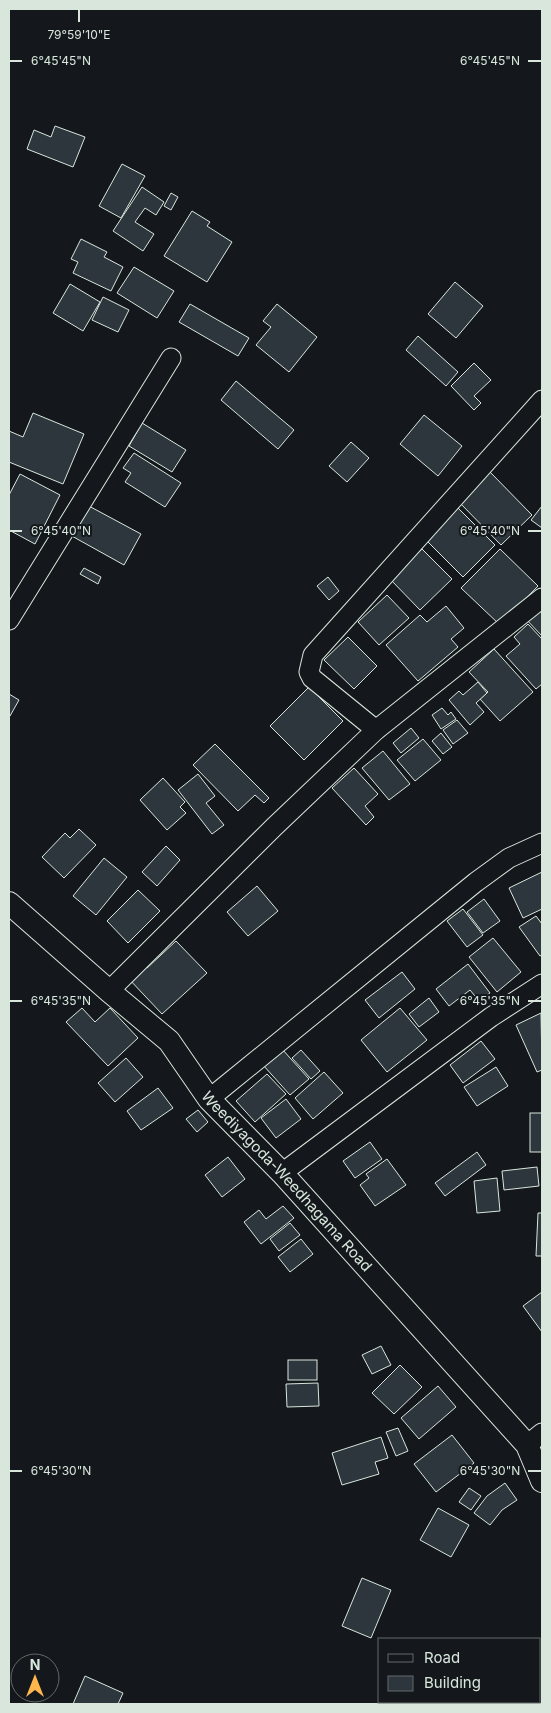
<svg xmlns="http://www.w3.org/2000/svg" width="551" height="1713" viewBox="0 0 551 1713" font-family="Inter,sans-serif">
<style>
.building{fill:#2c363c;stroke:#d8e6dc}
.lines{fill:none;stroke-linecap:round;stroke-linejoin:round}
.minor-casing{stroke:#d8e6dc;stroke-width:21}
.tertiary-casing{stroke:#d8e6dc;stroke-width:24}
.minor{stroke:#14181c;stroke-width:19}
.tertiary{stroke:#14181c;stroke-width:22}
.ticks{fill:none;stroke:#d8e6dc;stroke-width:2}
.labels{text-anchor:middle;stroke-width:4;stroke-linejoin:round;paint-order:stroke}
.street-label{font-size:15px;fill:#d8e6dc;stroke:#14181c}
.ticks-label{font-size:12px;text-anchor:middle;fill:#d8e6dc;stroke:#14181c;stroke-width:4;stroke-linejoin:round;paint-order:stroke}
</style>
<rect width="100%" height="100%" fill="#14181c"/>
<g class="building">
<polygon points="55,126 85,137 73,167 27,149 34,130 51,137"/>
<polygon points="122,164 145,176 121,218 99,206"/>
<polygon points="142,187 164,202 156,215 145,208 135,222 154,234 143,251 113,231"/>
<polygon points="171,193 178,197 171,210 164,206"/>
<polygon points="192,211 210,222 207,226 232,242 207,282 164,256"/>
<polygon points="81,239 107,252 104,257 123,267 111,291 73,273 78,262 71,259"/>
<polygon points="134,267 174,291 157,318 117,293"/>
<polygon points="455,282 483,306 456,338 428,314"/>
<polygon points="70,284 100,302 83,331 53,313"/>
<polygon points="103,297 129,310 118,332 92,320"/>
<polygon points="190,304 249,338 238,356 179,322"/>
<polygon points="277,304 317,337 289,372 256,345 271,327 263,321"/>
<polygon points="418,336 458,372 446,386 406,350"/>
<polygon points="474,363 491,380 474,396 481,403 474,410 451,386"/>
<polygon points="236,381 294,430 278,449 221,400"/>
<polygon points="33,413 84,434 63,484 9,462 9,431 23,437"/>
<polygon points="424,415 462,446 438,476 400,444"/>
<polygon points="142,423 186,450 172,472 129,446"/>
<polygon points="351,442 369,458 347,482 329,466"/>
<polygon points="134,453 181,483 165,507 125,482 131,473 123,468"/>
<polygon points="490,472 532,515 501,545 459,502"/>
<polygon points="20,474 60,495 35,544 9,530 9,495"/>
<polygon points="87,505 141,534 124,565 70,535"/>
<polygon points="456,506 495,545 463,577 424,538"/>
<polygon points="542,506 542,528 531,520"/>
<polygon points="422,549 452,579 420,610 390,579"/>
<polygon points="500,549 538,586 500,625 461,588"/>
<polygon points="84,568 101,577 98,584 80,574"/>
<polygon points="328,577 339,591 329,600 317,586"/>
<polygon points="387,595 409,618 379,645 358,622"/>
<polygon points="542,600 542,636 524,617"/>
<polygon points="446,606 464,628 451,639 458,647 418,681 386,645 420,615 427,622"/>
<polygon points="528,624 542,639 542,684 536,689 506,656 520,644 514,637"/>
<polygon points="348,637 377,666 354,689 324,660"/>
<polygon points="494,649 533,692 500,721 480,699 488,692 469,672"/>
<polygon points="478,682 487,693 476,703 484,712 470,725 449,700 459,691 463,695"/>
<polygon points="309,687 343,721 304,760 270,726"/>
<polygon points="9,694 19,700 10,716 9,715"/>
<polygon points="442,708 448,715 451,712 456,719 441,729 432,715"/>
<polygon points="457,720 468,733 453,744 443,730"/>
<polygon points="411,728 419,738 401,753 393,743"/>
<polygon points="441,733 452,747 443,754 432,741"/>
<polygon points="423,739 441,760 415,781 397,760"/>
<polygon points="215,744 269,798 264,803 255,795 238,811 193,765"/>
<polygon points="383,751 410,784 389,800 362,768"/>
<polygon points="354,768 378,794 365,806 374,817 366,825 332,788"/>
<polygon points="198,774 215,796 206,803 224,825 212,834 178,790"/>
<polygon points="163,778 185,802 180,807 186,813 167,830 140,800"/>
<polygon points="79,829 96,845 64,878 42,857 65,833 70,838"/>
<polygon points="166,846 180,860 157,886 142,872"/>
<polygon points="104,858 127,877 96,915 73,896"/>
<polygon points="542,872 542,909 523,918 509,888"/>
<polygon points="257,886 278,911 248,936 227,912"/>
<polygon points="138,890 160,911 128,943 107,921"/>
<polygon points="484,899 500,921 483,933 467,912"/>
<polygon points="463,909 483,935 467,947 447,921"/>
<polygon points="536,916 542,924 542,955 540,956 519,927"/>
<polygon points="493,938 521,972 497,992 469,957"/>
<polygon points="176,941 207,973 162,1014 128,978 144,964 147,968"/>
<polygon points="468,964 490,993 479,1001 470,990 449,1006 436,989"/>
<polygon points="402,972 415,989 379,1018 365,1000"/>
<polygon points="429,998 439,1012 419,1027 409,1014"/>
<polygon points="82,1008 95,1022 110,1008 138,1038 108,1066 66,1022"/>
<polygon points="400,1008 427,1040 387,1072 361,1040"/>
<polygon points="541,1013 542,1070 537,1072 516,1025"/>
<polygon points="481,1041 495,1059 463,1083 450,1065"/>
<polygon points="282,1049 309,1079 290,1095 263,1065"/>
<polygon points="301,1050 320,1071 311,1079 292,1058"/>
<polygon points="126,1058 143,1077 115,1102 98,1083"/>
<polygon points="496,1067 508,1086 477,1106 464,1087"/>
<polygon points="324,1072 343,1093 313,1119 295,1098"/>
<polygon points="267,1074 286,1094 255,1122 236,1101"/>
<polygon points="158,1088 173,1108 141,1130 127,1111"/>
<polygon points="286,1099 301,1119 276,1138 261,1118"/>
<polygon points="198,1110 208,1122 197,1132 186,1119"/>
<rect x="530" y="1113" width="12" height="39"/>
<polygon points="370,1142 382,1159 355,1178 343,1161"/>
<polygon points="477,1152 486,1165 445,1196 435,1183"/>
<polygon points="228,1157 245,1179 222,1197 205,1175"/>
<polygon points="387,1159 406,1185 375,1206 360,1185 369,1178 366,1174"/>
<polygon points="537,1167 539,1186 504,1190 502,1171"/>
<polygon points="497,1178 500,1211 477,1213 474,1181"/>
<polygon points="283,1206 294,1218 261,1244 244,1222 259,1210 266,1219"/>
<polygon points="538,1213 542,1213 542,1256 536,1256"/>
<polygon points="290,1223 300,1235 279,1251 270,1239"/>
<polygon points="301,1239 313,1254 290,1272 278,1257"/>
<polygon points="542,1292 542,1332 523,1306"/>
<polygon points="381,1346 391,1365 372,1374 362,1355"/>
<rect x="288" y="1360" width="29" height="20"/>
<polygon points="400,1365 422,1387 394,1414 372,1393"/>
<polygon points="318,1383 319,1406 287,1407 286,1384"/>
<polygon points="438,1386 456,1407 419,1439 401,1418"/>
<polygon points="398,1428 408,1451 396,1456 386,1432"/>
<polygon points="452,1435 474,1463 436,1492 414,1464"/>
<polygon points="381,1437 388,1458 375,1462 379,1474 342,1485 332,1453"/>
<polygon points="505,1483 517,1500 502,1510 490,1525 474,1513 487,1496"/>
<polygon points="469,1488 481,1496 471,1510 459,1502"/>
<polygon points="438,1508 469,1525 451,1557 420,1540"/>
<polygon points="362,1578 391,1590 371,1638 342,1626"/>
<polygon points="85,1676 123,1693 118,1704 73,1704"/>
</g>
<g class="lines">
<defs>
<g id="minor">
<polyline points="9,620 171,358"/>
<polyline points="376,730 312,678 309,672 313,655 542,400"/>
<polyline points="109,991 274,827 376,730 542,598"/>
<polyline points="209,1099 476,882 509,858 542,843"/>
<polyline points="282,1173 491,1017 542,984"/>
<polyline points="527,1445 542,1433"/>
</g>
<g id="tertiary">
<path id="s1" d="M9 903 109 991 169 1041 209 1099 282 1173 527 1445 542 1481"/>
</g>
</defs>
<use href="#minor" class="minor-casing"/>
<use href="#tertiary" class="tertiary-casing"/>
<use href="#minor" class="minor"/>
<use href="#tertiary" class="tertiary"/>
</g>
<path class="ticks" d="M79 10V22M10 61H22M528 61H541M10 531H22M528 531H541M10 1001H22M528 1001H541M10 1471H22M528 1471H541"/>
<g class="labels">
<g class="street-label">
<text dy="5" stroke="none"><textPath href="#s1" startOffset="395">Weediyagoda-Weedhagama Road</textPath></text>
</g>
</g>
<g class="ticks-label">
<text x="79" y="39">79°59'10"E</text>
<text x="61" y="65">6°45'45"N</text>
<text x="490" y="65">6°45'45"N</text>
<text x="61" y="535">6°45'40"N</text>
<text x="490" y="535">6°45'40"N</text>
<text x="61" y="1005">6°45'35"N</text>
<text x="490" y="1005">6°45'35"N</text>
<text x="61" y="1475">6°45'30"N</text>
<text x="490" y="1475">6°45'30"N</text>
</g>
<rect width="551" height="1713" fill="none" stroke="#d8e6dc" stroke-width="20"/>
<rect x="378" y="1638" width="162" height="65" fill="#14181c" stroke="#626a69"/>
<rect x="388" y="1654" width="25" height="8" fill="#14181c" stroke="#626a69"/>
<text x="424" y="1663" font-size="15" fill="#d8e6dc">Road</text>
<rect x="388" y="1676" width="25" height="15" fill="#2c363c" stroke="#626a69"/>
<text x="424" y="1688" font-size="15" fill="#d8e6dc">Building</text>
<g transform="translate(35 1678)"><circle r="24" fill="#14181c" stroke="#626a69"/>
<path d="M0-4L9 19L0 12L-9 19Z" fill="#ffb74d"/>
<text y="-8" font-size="14" font-weight="bold" text-anchor="middle" fill="#d8e6dc">N</text>
</g>
</svg>
